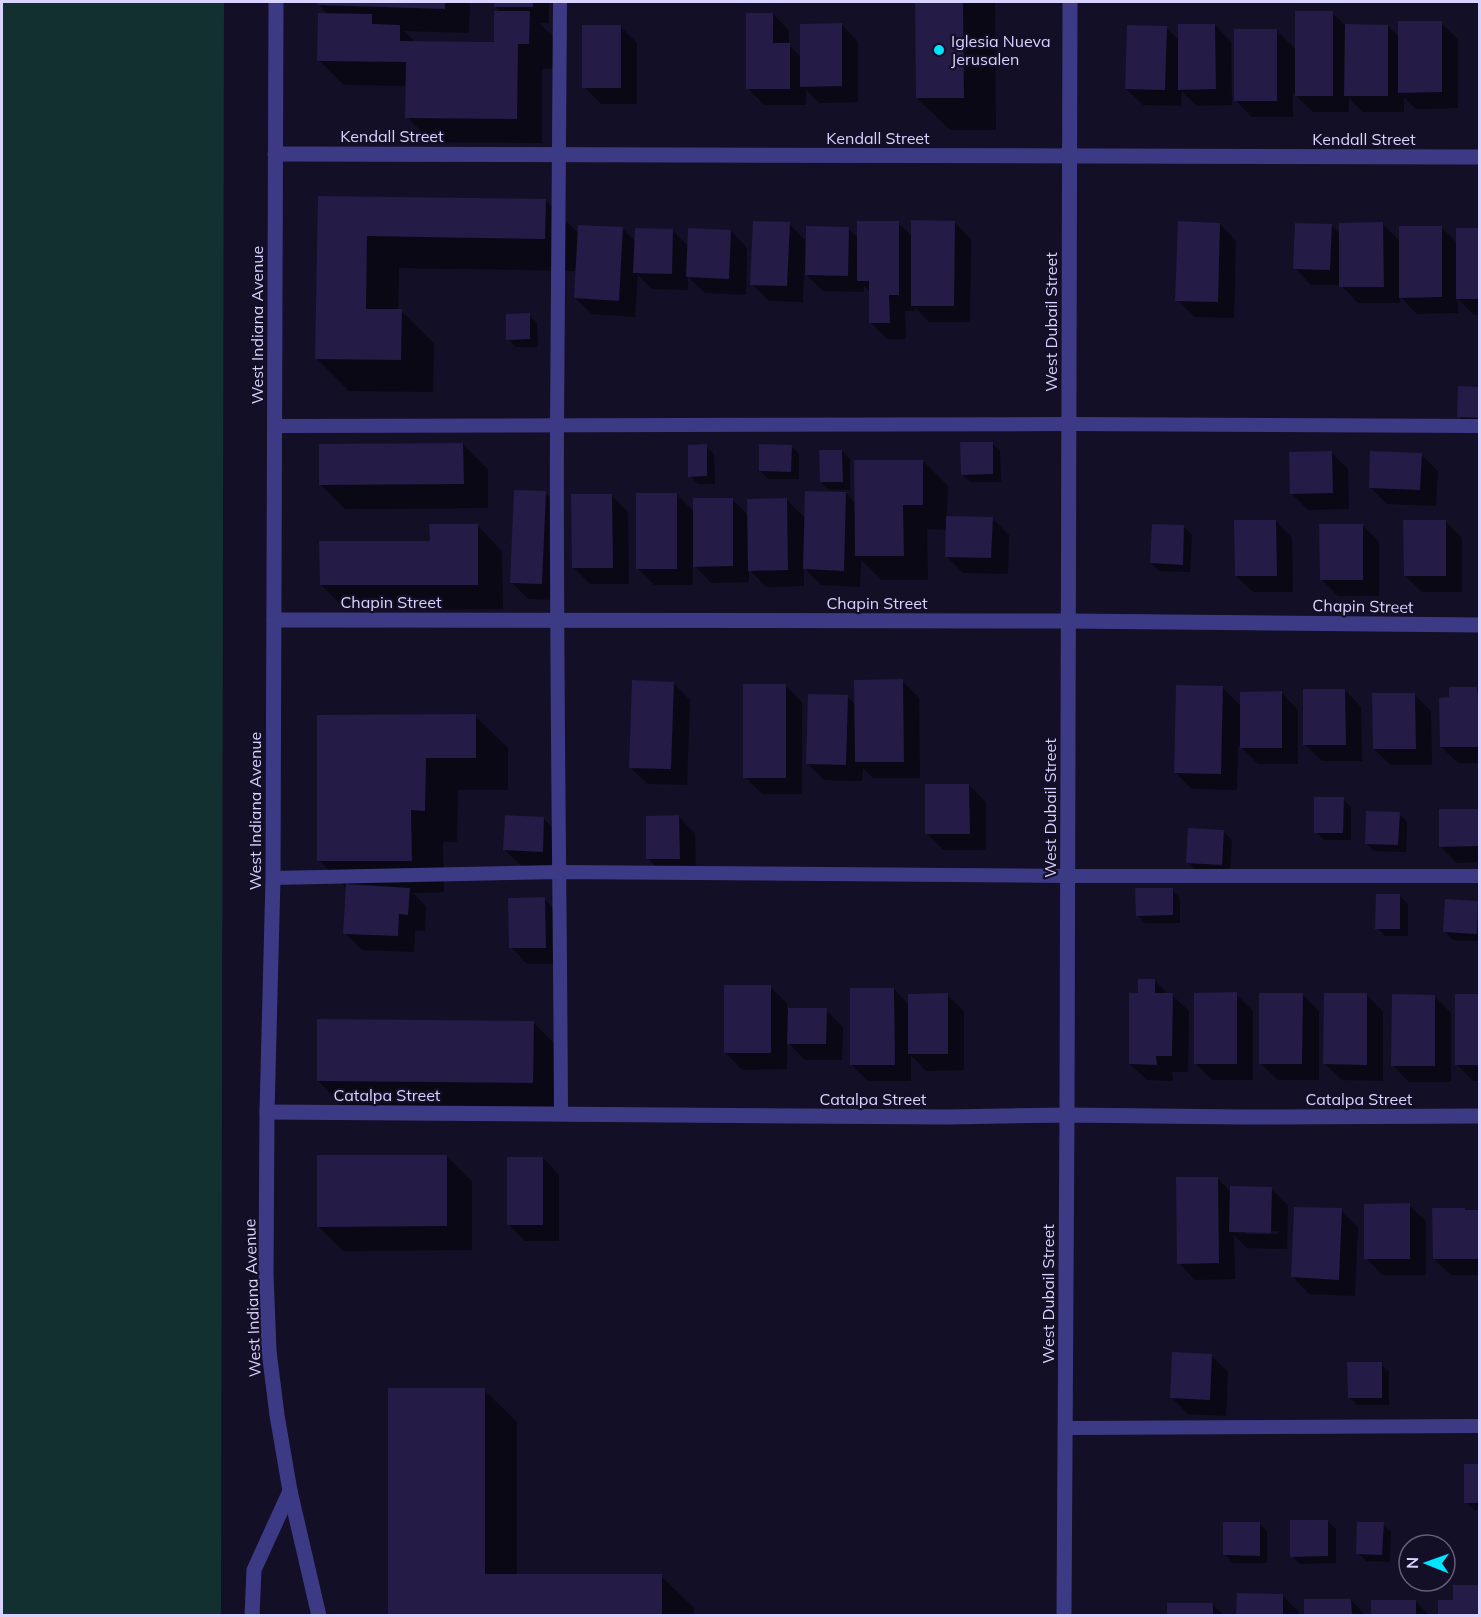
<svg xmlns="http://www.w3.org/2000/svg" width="1481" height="1617" viewBox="0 0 1481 1617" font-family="Mulish,sans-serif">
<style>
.green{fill:#12302f}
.shadow{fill:#0007;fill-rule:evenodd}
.building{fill:#241b47}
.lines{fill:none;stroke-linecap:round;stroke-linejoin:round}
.service{stroke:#3d3a85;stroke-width:14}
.minor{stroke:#3d3a85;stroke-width:15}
.tertiary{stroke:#3d3a85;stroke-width:15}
.poi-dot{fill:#00e5ff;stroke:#130f26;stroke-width:2}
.labels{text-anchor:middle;stroke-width:4.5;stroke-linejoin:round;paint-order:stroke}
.poi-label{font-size:16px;fill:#d9d4ff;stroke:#130f26;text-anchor:start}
.street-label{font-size:16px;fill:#d9d4ff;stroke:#130f26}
</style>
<rect width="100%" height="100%" fill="#130f26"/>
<polygon class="green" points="2,2 224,2 221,1615 2,1615"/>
<g class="shadow">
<polygon points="318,2 470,2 469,33 404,31 415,42 495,43 501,12 495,6 495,2 549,2 549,23 539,23 554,37 553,68 542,69 542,143 432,142 407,117 407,86 344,85 319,60 329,15 318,4"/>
<polygon points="916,2 995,2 996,130 950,130 917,98"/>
<polygon points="1332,13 1346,26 1388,26 1400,38 1441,23 1458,39 1458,108 1416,109 1404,97 1404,112 1363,112 1349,98 1349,112 1313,112 1293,93 1293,117 1252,117 1235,100 1277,31 1296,50"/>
<polygon points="773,14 789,31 789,45 802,58 842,25 858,42 858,102 819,103 806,90 806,105 764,105 748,88"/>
<polygon points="1215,25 1231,42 1232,105 1197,106 1182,91 1181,106 1143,105 1126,89 1166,28 1180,41"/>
<polygon points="620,26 637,43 637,104 601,104 584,87"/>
<polygon points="320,197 546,201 579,234 623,229 636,242 673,231 689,247 731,231 747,248 746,295 705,293 688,277 688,290 652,289 638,275 635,317 592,314 575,298 577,271 399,268 398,311 401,311 434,343 433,392 349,391 316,358"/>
<polygon points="954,222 971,239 970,322 929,322 915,307 915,311 905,311 906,339 887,339 870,322 870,292 864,286 864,292 823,291 804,273 803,302 769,301 752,284 789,224 807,242 849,229 858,239 898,223 913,237"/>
<polygon points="1220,224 1236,241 1234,318 1194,317 1177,300"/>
<polygon points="1382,224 1401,242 1442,228 1458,244 1480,229 1480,315 1474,315 1458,299 1458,313 1417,314 1400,296 1400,303 1358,303 1341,285 1311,285 1295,268 1332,226 1340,234"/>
<polygon points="529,315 537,323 538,347 516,347 508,339"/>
<polygon points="1480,389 1480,425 1467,424 1459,416"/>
<polygon points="992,443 1000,451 1001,482 970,482 962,474"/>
<polygon points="463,444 488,469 488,508 345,509 320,484"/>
<polygon points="706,446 714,454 715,484 698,484 690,476"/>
<polygon points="791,446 799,454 799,479 768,479 760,471"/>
<polygon points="842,451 850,459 850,490 829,490 821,482"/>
<polygon points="1332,453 1348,469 1349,509 1308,510 1291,493"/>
<polygon points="1421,455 1438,471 1436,506 1387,504 1371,488"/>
<polygon points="923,461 948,486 947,517 993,519 1009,535 1008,574 963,573 946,556 947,530 927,529 928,580 881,580 861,560 860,587 821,585 804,568 804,586 766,587 749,569 749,582 711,583 693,564 693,585 654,585 637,568 676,494 695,513 732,499 749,516 787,500 806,519 846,493 856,504"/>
<polygon points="545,493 562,509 558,600 528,599 511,582"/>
<polygon points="611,495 628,512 629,584 590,584 573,567"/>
<polygon points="1276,521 1292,538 1293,592 1253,592 1236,576"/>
<polygon points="1445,521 1462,538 1462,592 1422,592 1405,576"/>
<polygon points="1362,525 1379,542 1379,596 1338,596 1322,580"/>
<polygon points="478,526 502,551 503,609 346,610 321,585 431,542"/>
<polygon points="1184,527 1192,535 1190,572 1159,571 1151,563"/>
<polygon points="902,681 919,698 920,778 873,778 863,768 862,781 824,780 808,764 847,697 856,705"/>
<polygon points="673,683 690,700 687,785 648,784 631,768"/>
<polygon points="785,685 802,702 802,794 762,794 745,777"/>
<polygon points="1223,688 1241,706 1282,693 1298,710 1298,764 1258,764 1238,744 1237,790 1192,789 1175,772"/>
<polygon points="1477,688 1480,691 1480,763 1458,763 1441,747 1450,699"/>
<polygon points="1345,690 1361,707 1362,761 1322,761 1305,745"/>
<polygon points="1414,694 1431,711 1432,765 1391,765 1374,749"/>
<polygon points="475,716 508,748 508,790 458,790 457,842 443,842 444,892 413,893 426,906 425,931 415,930 414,952 362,950 345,933 347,889 319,860 318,717"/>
<polygon points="969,785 986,802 986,850 943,850 926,833"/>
<polygon points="1343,799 1351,807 1351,840 1324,840 1316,832"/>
<polygon points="1480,810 1480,862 1457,863 1440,846"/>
<polygon points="1399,814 1407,822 1406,852 1374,851 1366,843"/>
<polygon points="679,817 695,834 696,875 664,875 647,858"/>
<polygon points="543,818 560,835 559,868 522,866 505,850"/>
<polygon points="1224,832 1232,840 1230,872 1196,871 1188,863"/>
<polygon points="1172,890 1180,898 1180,923 1145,923 1137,915"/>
<polygon points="1400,896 1408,904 1408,936 1385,936 1377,928"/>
<polygon points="544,899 561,916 562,964 527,964 511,947"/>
<polygon points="1478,902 1480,904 1480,941 1453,940 1445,932"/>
<polygon points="1155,981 1169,995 1172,995 1189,1011 1188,1072 1172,1072 1173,1081 1147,1080 1130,1064 1140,995"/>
<polygon points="770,987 787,1003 787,1010 826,1010 843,1027 842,1060 805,1060 787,1041 787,1069 742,1070 726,1053"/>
<polygon points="894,989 909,1005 947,995 964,1011 964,1070 926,1071 911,1055 911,1081 868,1081 851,1064"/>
<polygon points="1236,994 1253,1011 1253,1080 1212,1080 1195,1063"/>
<polygon points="1302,994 1319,1011 1319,1080 1278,1080 1261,1064"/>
<polygon points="1367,995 1383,1012 1383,1081 1342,1080 1325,1064"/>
<polygon points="1480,995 1480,1081 1473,1081 1457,1065"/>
<polygon points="1434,996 1451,1013 1451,1082 1409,1082 1393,1065"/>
<polygon points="533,1022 558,1047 557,1107 343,1106 318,1081"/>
<polygon points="447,1156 472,1181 472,1250 343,1251 318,1226"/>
<polygon points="543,1158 559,1175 559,1241 525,1241 509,1225"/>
<path d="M1217 1178 1231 1192 1271 1188 1288 1205 1287 1249 1247 1248 1234 1235 1235 1279 1195 1280 1179 1263ZM1245 1231H1279L1278 1234H1245Z"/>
<polygon points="1409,1205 1426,1221 1426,1275 1382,1275 1366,1258"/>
<polygon points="1464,1209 1466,1211 1478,1211 1480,1213 1480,1275 1451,1275 1434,1259"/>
<polygon points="1341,1210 1358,1227 1355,1296 1309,1294 1293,1277"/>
<polygon points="1212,1356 1228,1372 1226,1416 1188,1414 1171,1397"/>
<polygon points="1381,1364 1389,1372 1389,1405 1357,1405 1349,1397"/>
<polygon points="484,1390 517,1422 517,1576 661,1576 694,1608 694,1616 390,1616"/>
<polygon points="1480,1465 1480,1510 1474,1510 1466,1502"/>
<polygon points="1328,1521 1336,1529 1336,1563 1300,1564 1292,1556"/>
<polygon points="1259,1523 1267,1531 1267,1563 1233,1563 1225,1555"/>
<polygon points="1383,1524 1391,1532 1390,1562 1366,1561 1358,1553"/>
<polygon points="1283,1596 1299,1612 1299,1616 1238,1616"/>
<polygon points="1351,1600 1366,1616 1305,1616"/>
<polygon points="1415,1601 1430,1616 1372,1616"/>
<polygon points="1213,1604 1224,1616 1168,1616"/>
</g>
<g class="building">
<polygon points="317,2 445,2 445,9 317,5"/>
<rect x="494" y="2" width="39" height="5"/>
<polygon points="915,2 963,2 964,98 916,98"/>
<polygon points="494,11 530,11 529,44 518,44 517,119 405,118 406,62 317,61 318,13 372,14 372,24 400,25 400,41 494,42"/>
<rect x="1295" y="11" width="38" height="85"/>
<polygon points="746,13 773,13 773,43 790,43 790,89 746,89"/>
<polygon points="1398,21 1442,21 1442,92 1398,93"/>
<polygon points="842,23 842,86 800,87 800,24"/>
<polygon points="1178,24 1215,24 1216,89 1178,90"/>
<polygon points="1345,24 1388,25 1388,96 1344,96"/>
<rect x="582" y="25" width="39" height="63"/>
<polygon points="1127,25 1167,26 1165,90 1125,89"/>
<rect x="1234" y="29" width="43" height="72"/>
<polygon points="318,196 546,199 545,239 367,236 366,309 402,309 401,360 315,359"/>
<polygon points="911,220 955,221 954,306 911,306"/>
<polygon points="753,221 790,222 787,286 750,285"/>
<polygon points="857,221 899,221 899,295 889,295 890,323 869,323 869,281 857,281"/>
<polygon points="1178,221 1220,223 1218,302 1175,301"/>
<polygon points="1383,222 1384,287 1339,287 1339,223"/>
<polygon points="1295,223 1332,224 1330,270 1293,269"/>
<polygon points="578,225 623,227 619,301 574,298"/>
<polygon points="806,226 849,227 848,276 805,275"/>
<polygon points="1399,226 1442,226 1442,297 1399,298"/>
<polygon points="635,228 673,229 672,274 633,273"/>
<polygon points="688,228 731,230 729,279 686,277"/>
<rect x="1456" y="228" width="24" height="71"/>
<polygon points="530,313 530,339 506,340 506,314"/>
<polygon points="1458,386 1480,387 1480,418 1457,417"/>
<polygon points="960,442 993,442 993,474 961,475"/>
<polygon points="463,443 464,484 319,485 319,444"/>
<polygon points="707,444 707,476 688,477 688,445"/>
<polygon points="759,444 792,445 791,472 759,471"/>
<polygon points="819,450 842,450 843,482 820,482"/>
<polygon points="1332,451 1333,493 1290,494 1289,452"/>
<polygon points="1370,451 1422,453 1420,490 1369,488"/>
<polygon points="854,460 923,460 923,505 903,505 904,556 855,556"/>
<polygon points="514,490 546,491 542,584 510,583"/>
<polygon points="805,491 846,492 844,571 803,569"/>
<rect x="636" y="493" width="41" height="76"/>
<polygon points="571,494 612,494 613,568 572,568"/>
<polygon points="693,498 733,498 733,566 693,567"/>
<polygon points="787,498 788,570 748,571 747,499"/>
<polygon points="946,516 993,517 991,558 945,557"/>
<polygon points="1234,520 1276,520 1277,576 1235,576"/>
<polygon points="1403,520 1446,520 1446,576 1404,576"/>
<polygon points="429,524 478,524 478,585 320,585 319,541 430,541"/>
<polygon points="1152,524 1184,525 1183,565 1150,563"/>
<polygon points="1319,524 1363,524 1363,580 1320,580"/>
<polygon points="903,679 904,762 855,762 854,680"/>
<polygon points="632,680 674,682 671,769 629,768"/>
<rect x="743" y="684" width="43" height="94"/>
<polygon points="1176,685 1223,686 1221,774 1174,773"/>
<polygon points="1449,687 1477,687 1478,697 1480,697 1480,747 1440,747 1439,698 1449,697"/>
<polygon points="1303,689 1345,689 1346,745 1303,745"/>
<polygon points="1282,691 1282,748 1240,748 1240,692"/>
<polygon points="1372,693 1415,693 1416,749 1373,749"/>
<polygon points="808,694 848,695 846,765 806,764"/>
<polygon points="476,714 476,758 426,758 425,811 411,810 412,861 317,861 317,715"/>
<polygon points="925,784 969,784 970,834 925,834"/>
<polygon points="1314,797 1344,797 1343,833 1314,833"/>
<polygon points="1439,809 1480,809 1480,846 1439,847"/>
<polygon points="1366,811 1400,812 1398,845 1365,844"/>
<polygon points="505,815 544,817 543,852 503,850"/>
<polygon points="679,815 680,859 646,859 646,816"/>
<polygon points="1188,828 1224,830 1222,865 1186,863"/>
<polygon points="346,884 410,888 408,915 399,914 398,936 343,934"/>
<polygon points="1135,888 1173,888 1173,915 1136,916"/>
<polygon points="1376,894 1400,894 1400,929 1375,929"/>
<polygon points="545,897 546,948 509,948 508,898"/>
<polygon points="1445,899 1478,901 1477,934 1443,932"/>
<polygon points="1138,979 1155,979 1155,993 1173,993 1172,1056 1156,1056 1157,1065 1129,1064 1129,993 1138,993"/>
<rect x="724" y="985" width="47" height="68"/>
<polygon points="850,988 894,988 895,1065 850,1065"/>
<polygon points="1237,992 1237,1064 1194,1064 1194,993"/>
<polygon points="948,993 948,1054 908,1054 908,994"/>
<polygon points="1259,993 1303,993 1302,1064 1259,1064"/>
<polygon points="1324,993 1367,993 1367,1065 1323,1064"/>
<polygon points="1392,994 1435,995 1435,1066 1391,1066"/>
<rect x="1455" y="994" width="25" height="71"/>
<polygon points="788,1008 827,1008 826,1044 787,1044"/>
<polygon points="317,1019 534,1021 533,1083 317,1081"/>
<polygon points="317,1155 447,1155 447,1226 317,1227"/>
<rect x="507" y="1157" width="36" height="68"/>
<polygon points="1176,1177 1218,1177 1219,1263 1177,1264"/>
<polygon points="1230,1186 1272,1187 1271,1233 1229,1232"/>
<polygon points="1410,1203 1410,1259 1364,1259 1364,1204"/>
<polygon points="1294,1207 1342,1208 1339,1280 1291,1277"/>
<polygon points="1432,1208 1465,1208 1465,1210 1478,1210 1479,1259 1433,1259"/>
<polygon points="1172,1352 1212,1354 1210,1400 1170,1398"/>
<polygon points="1347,1362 1382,1362 1382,1398 1348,1398"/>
<polygon points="388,1388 485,1388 485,1574 662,1574 662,1616 388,1616"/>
<rect x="1464" y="1464" width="16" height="39"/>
<polygon points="1290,1520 1328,1520 1328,1556 1290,1557"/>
<polygon points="1223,1522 1260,1522 1260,1556 1223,1555"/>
<polygon points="1357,1522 1384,1522 1382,1555 1356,1554"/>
<polygon points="1453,1585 1480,1585 1480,1616 1438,1616 1438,1600 1453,1600"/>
<polygon points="1237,1593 1283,1594 1283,1616 1236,1616"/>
<polygon points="1304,1599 1351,1599 1352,1616 1304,1616"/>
<rect x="1371" y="1600" width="45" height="16"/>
<rect x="1167" y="1603" width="46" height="13"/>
</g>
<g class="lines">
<g class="service">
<path d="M560 2C560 143 557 285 557 427 556 656 560 885 561 1114"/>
<polyline points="275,426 1069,424 1480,426"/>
<polyline points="273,878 559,872 1068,876 1480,876"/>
<polyline points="1065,1428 1480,1426"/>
</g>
<g class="minor">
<polyline points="275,154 1480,157"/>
<polyline points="274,620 1068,621 1480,625"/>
<polyline points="267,1112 948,1117 1067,1115 1243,1117 1480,1116"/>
<polyline points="1064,1616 1067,1115 1070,2"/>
</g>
<g class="tertiary">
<polyline points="276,2 273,878 267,1112 266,1274 269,1351 277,1415 290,1491 319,1616"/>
<polyline points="252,1616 254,1570 290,1491"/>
</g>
</g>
<circle class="poi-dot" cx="939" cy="50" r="6"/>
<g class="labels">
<g class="poi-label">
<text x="951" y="47">Iglesia Nueva<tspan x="951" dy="18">Jerusalen</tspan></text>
</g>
<g class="street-label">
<text x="392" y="142">Kendall Street</text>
<text x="878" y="144">Kendall Street</text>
<text x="1364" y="145">Kendall Street</text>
<text transform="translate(1051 322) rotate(-90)" y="6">West Dubail Street</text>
<text transform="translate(257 325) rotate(-90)" y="6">West Indiana Avenue</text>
<text x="391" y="608">Chapin Street</text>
<text x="877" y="609">Chapin Street</text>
<text transform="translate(1363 606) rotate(1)" y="6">Chapin Street</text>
<text transform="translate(1050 808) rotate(-90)" y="6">West Dubail Street</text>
<text transform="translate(255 811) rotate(-90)" y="6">West Indiana Avenue</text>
<text x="387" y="1101">Catalpa Street</text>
<text x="873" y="1105">Catalpa Street</text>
<text x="1359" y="1105">Catalpa Street</text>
<text transform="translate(1048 1294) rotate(-90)" y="6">West Dubail Street</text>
<text transform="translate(252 1298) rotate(-92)" y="6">West Indiana Avenue</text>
</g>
</g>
<rect width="1481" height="1617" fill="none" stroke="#d9d4ff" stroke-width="6"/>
<g transform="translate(1427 1563) rotate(271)"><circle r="28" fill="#130f26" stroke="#625e7d" stroke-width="1.5"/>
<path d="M0-4.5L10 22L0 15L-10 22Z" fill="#00e5ff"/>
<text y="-9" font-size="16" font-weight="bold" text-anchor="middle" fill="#d9d4ff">N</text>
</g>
</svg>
